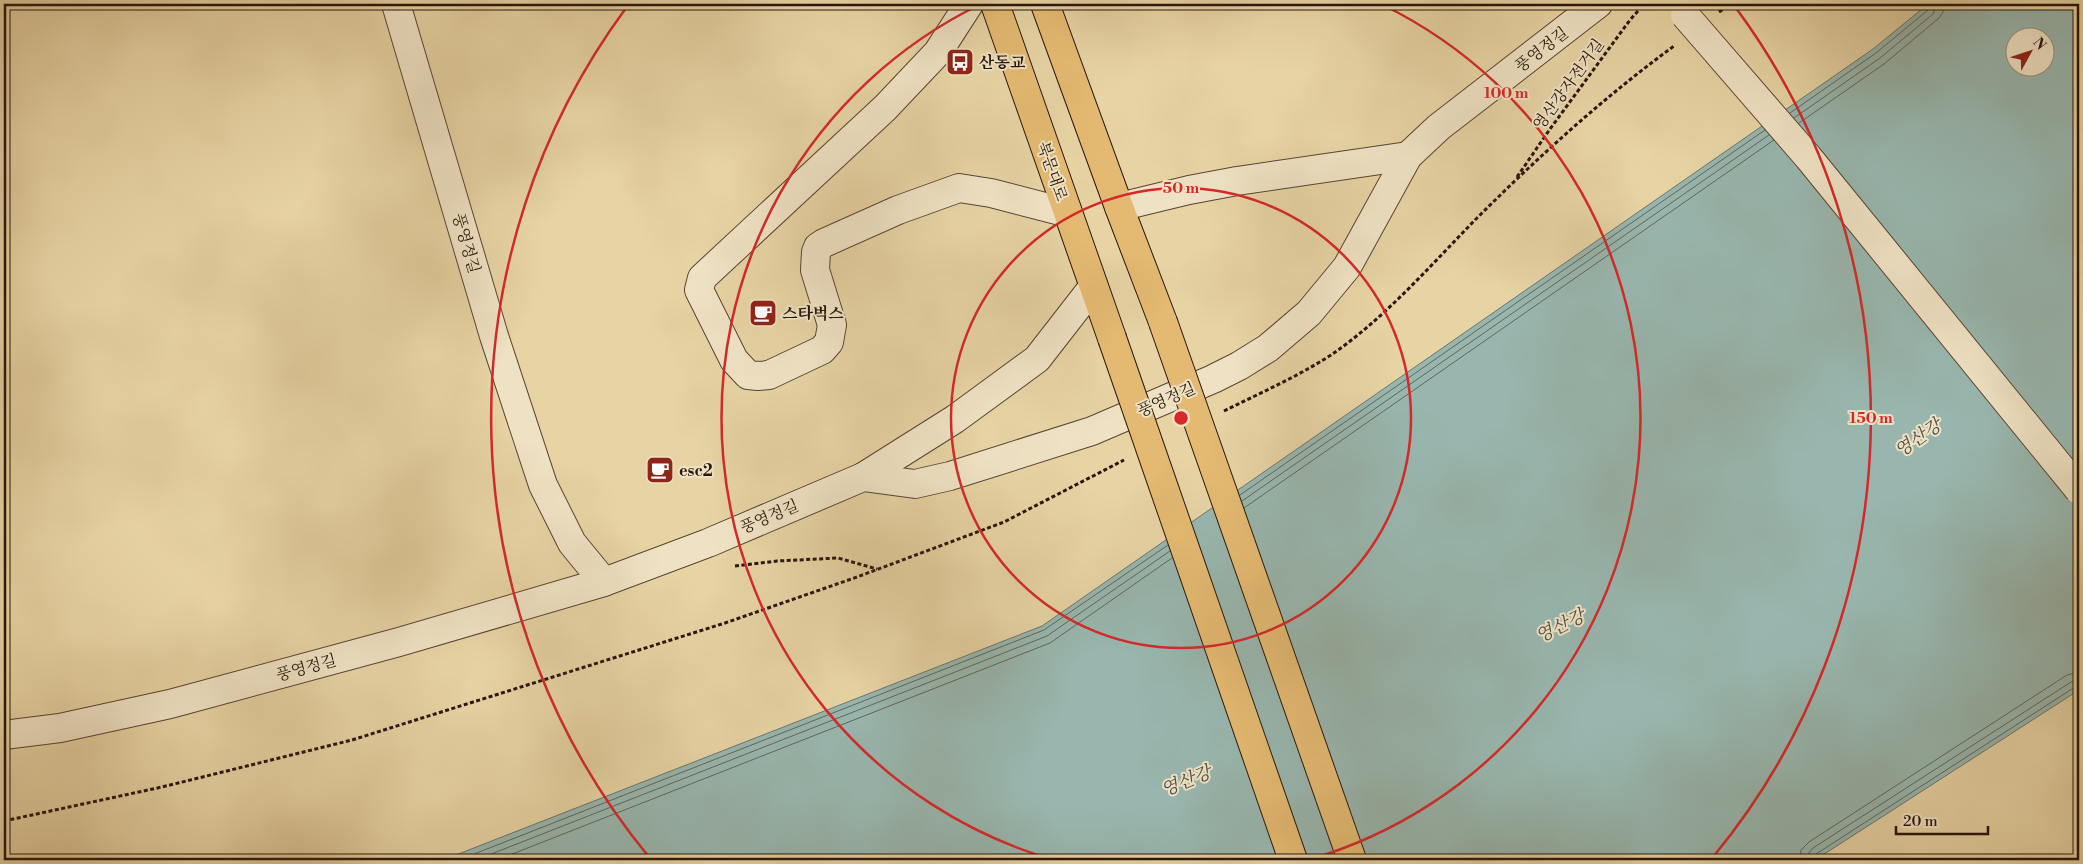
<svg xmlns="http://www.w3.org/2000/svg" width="2083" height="864" viewBox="0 0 2083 864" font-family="'Libre Bodoni','Noto Serif KR',serif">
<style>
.water{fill:#98b6ae;stroke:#6b766d;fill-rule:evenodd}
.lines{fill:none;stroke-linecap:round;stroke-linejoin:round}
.shore{stroke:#60665c;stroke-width:1}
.minor-casing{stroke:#584531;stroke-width:30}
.major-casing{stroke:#28160b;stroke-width:30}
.path{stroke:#28160b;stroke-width:3;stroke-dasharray:4 2.5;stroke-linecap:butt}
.minor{stroke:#efe2c4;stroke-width:28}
.major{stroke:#e4ba72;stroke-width:28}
.minor-bridge-casing{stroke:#584531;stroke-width:30;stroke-linecap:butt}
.major-bridge-casing{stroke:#28160b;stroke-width:30;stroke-linecap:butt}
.minor-bridge{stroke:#efe2c4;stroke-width:28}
.major-bridge{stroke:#e4ba72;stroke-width:28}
.ring{fill:none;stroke:#d62828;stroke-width:2.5}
.labels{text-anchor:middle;stroke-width:4;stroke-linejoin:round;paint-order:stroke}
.street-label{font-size:16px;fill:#28160b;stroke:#efe2c4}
.poi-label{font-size:16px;font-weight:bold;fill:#28160b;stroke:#efe2c4;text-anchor:start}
.water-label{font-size:18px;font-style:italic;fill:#4f4e44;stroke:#efe2c4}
.centre{fill:#d62828;stroke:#efe2c4;stroke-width:2.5}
.ring-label{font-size:15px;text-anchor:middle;font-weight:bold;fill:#d62828;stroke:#efe2c4;stroke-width:4;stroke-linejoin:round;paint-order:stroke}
</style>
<rect width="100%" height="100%" fill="#e7d3a4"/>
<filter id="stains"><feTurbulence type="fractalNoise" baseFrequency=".004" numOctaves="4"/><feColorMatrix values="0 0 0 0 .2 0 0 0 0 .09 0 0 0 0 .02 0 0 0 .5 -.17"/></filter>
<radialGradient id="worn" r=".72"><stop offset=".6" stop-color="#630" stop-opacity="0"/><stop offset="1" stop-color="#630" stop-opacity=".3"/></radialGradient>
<path class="water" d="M1928 4H2079V690L1815 860H443L1042 626 1873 49ZM2016 38H2046V68H2016Z"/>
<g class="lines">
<g class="shore">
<polyline points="1790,113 1876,53 1928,10 1930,4"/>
<polyline points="1794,118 1880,58 1933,14 1937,4"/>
<polyline points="1799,123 1884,64 1939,18 1943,12 1944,4"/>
<polyline points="1240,495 1765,130"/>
<polyline points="1242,501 1769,135"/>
<polyline points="1244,508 1774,140"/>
<polyline points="459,860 1044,630 1168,545"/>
<polyline points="476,860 1047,636 1170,551"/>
<polyline points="497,860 1050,643 1172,558"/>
<polyline points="1800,860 1801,850 1809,842 2067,675 2079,672"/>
<polyline points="1807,860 1808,854 1813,848 2071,682 2079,680"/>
<polyline points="1813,860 1816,854 2075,687 2079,686"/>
</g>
<defs>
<g id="minor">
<polyline points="396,4 494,336 543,485 572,543 604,582"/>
<polyline points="969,4 938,52 885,108 702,278 699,290 734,360 748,375 758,376 769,375 822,350 829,342 832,325 815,270 816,252 818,247 824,243 898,210 959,188 991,193 1068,213"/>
<polyline points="1119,207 1189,190 1237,181 1408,156"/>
<polyline points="863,477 955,419 1037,359 1093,287"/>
<polyline points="4,735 60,728 170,704 399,642 604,582 708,543 863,477 915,484 950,476 1092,431 1213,379 1239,366 1268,348 1309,313 1347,267 1408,156 1439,127 1598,4"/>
</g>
<g id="major">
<polyline points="995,4 1112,338"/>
<polyline points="1045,4 1119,207 1163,322"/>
</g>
</defs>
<use href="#minor" class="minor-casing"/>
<use href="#major" class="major-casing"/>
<g class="path">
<polyline points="1719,12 1731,4"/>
<polyline points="1517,177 1550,129 1630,20 1644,4"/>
<path d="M1224 411C1260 393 1297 377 1331 355 1384 319 1430 266 1475 220 1537 158 1603 98 1674 46"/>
<polyline points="735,566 777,561 838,558 877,569"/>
<polyline points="4,821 162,787 352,740 725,623 857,577 1004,522 1124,460"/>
</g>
<use href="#minor" class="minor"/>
<use href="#major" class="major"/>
<defs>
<polyline id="minor-bridge" points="1685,15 1808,157 2079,490"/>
<g id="major-bridge">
<polyline points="1163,322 1352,860"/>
<polyline points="1112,338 1293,860"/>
</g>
</defs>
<use href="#minor-bridge" class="minor-bridge-casing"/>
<use href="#major-bridge" class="major-bridge-casing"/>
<use href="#minor-bridge" class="minor-bridge"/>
<use href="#major-bridge" class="major-bridge"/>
</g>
<g class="ring">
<circle cx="1181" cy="418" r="230"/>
<path d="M1054 860A460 460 0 0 1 979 5M1383 5A460 460 0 0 1 1308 860"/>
<path d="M649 857A690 690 0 0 1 626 8M1736 8A690 690 0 0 1 1713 857"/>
</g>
<defs>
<symbol id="bus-square" viewBox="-11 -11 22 22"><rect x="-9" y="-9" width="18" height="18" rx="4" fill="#8f2418" stroke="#efe2c4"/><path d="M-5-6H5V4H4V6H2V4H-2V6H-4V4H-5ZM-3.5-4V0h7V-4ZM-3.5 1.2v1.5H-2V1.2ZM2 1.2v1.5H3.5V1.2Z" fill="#fff"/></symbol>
<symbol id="cafe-square" viewBox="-11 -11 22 22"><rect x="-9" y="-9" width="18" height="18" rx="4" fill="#8f2418" stroke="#efe2c4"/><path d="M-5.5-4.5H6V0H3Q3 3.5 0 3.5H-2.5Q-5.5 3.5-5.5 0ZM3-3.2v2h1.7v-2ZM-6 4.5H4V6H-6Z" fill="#fff"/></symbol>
</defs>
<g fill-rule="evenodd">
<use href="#bus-square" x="944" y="46" width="32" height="32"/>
<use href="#cafe-square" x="747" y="297" width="32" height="32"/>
<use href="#cafe-square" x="644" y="454" width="32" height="32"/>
</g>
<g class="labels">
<g class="street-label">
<text transform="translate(1541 49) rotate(-38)" y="6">풍영정길</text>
<text transform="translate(1568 84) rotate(-54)" y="6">영산강자전거길</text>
<text transform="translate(1053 171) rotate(71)" y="6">북문대로</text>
<text transform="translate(467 243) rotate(74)" y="6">풍영정길</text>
<text transform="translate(1166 399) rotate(-24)" y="6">풍영정길</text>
<text transform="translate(769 516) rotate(-23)" y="6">풍영정길</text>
<text transform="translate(306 667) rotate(-15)" y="6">풍영정길</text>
</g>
<g class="poi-label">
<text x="979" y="68">산동교</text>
<text x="782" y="319">스타벅스</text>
<text x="679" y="476">esc2</text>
</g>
<g class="water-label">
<text transform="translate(1918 438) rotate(-35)" y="6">영산강</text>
<text transform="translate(1560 626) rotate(-26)" y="6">영산강</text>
<text transform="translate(1186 781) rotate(-22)" y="6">영산강</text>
</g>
</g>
<circle cx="1181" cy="418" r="8" class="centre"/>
<g class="ring-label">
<text x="1506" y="98">100 m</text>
<text x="1181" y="193">50 m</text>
<text x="1871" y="423">150 m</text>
</g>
<rect width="2083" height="864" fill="none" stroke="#e7d3a4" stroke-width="20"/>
<rect x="5" y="5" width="2073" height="854" fill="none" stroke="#28160b" stroke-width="2.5"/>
<rect x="10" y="10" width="2063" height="844" fill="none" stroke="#28160b"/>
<g transform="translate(2030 52) rotate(50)"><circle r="24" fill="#efe2c4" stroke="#9f907a"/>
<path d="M0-4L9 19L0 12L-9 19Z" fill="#8f2418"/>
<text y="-8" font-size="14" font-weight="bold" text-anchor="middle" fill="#28160b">N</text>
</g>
<path d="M1896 826v8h92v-8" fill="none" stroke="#28160b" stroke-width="2.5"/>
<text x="1903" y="826" font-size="15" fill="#28160b" stroke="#efe2c4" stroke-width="4" paint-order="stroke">20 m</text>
<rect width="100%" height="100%" filter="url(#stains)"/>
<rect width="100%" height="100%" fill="url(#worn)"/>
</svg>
